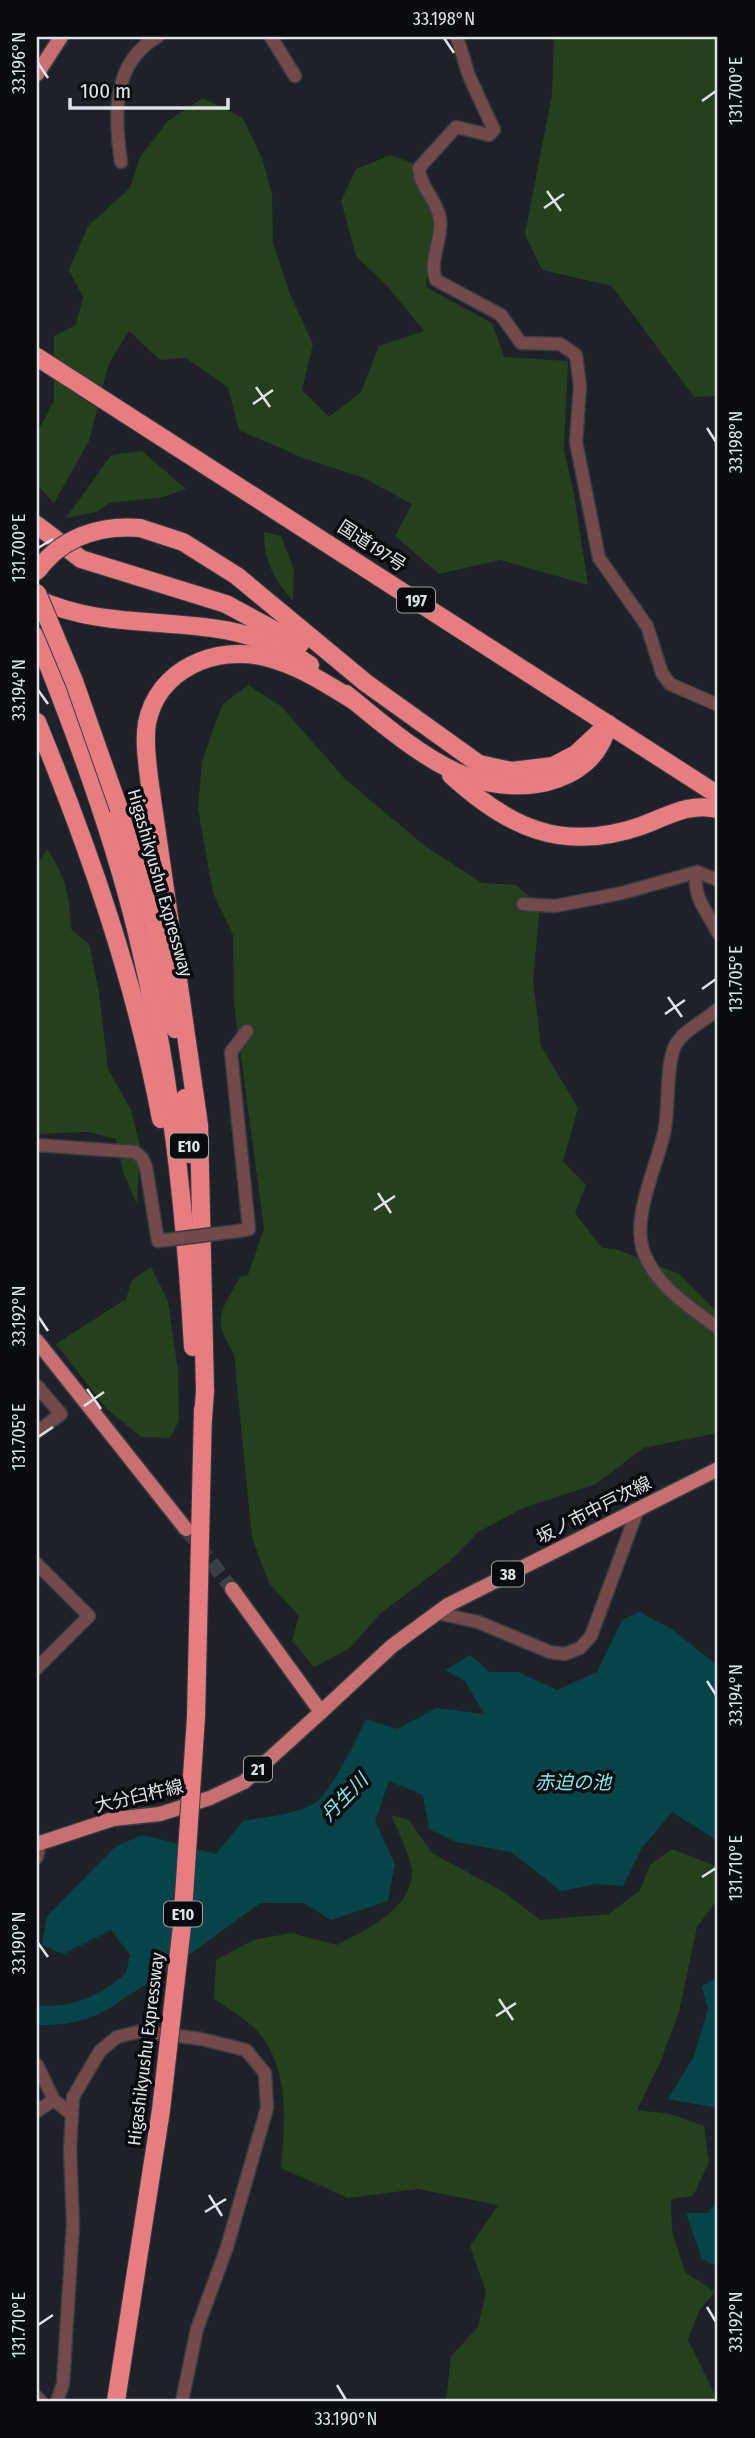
<svg xmlns="http://www.w3.org/2000/svg" width="755" height="2438" viewBox="0 0 755 2438" font-family="'Fira Sans Condensed','Noto Sans JP',sans-serif">
<style>
.green{fill:#24401d}
.water{fill:#074447}
.lines{fill:none;stroke-linecap:round;stroke-linejoin:round}
.river{stroke:#074447;stroke-width:19}
.major-tunnel{stroke:#393f44;stroke-width:14;stroke-dasharray:14 7;stroke-linecap:butt}
.minor-casing{stroke:#373d43;stroke-width:15}
.major-casing{stroke:#373d43;stroke-width:17}
.highway-casing{stroke:#373d43;stroke-width:20}
.minor{stroke:#74494a;stroke-width:12}
.major{stroke:#c76f71;stroke-width:14}
.highway{stroke:#e77d80;stroke-width:18}
.minor-bridge-casing{stroke:#373d43;stroke-width:15;stroke-linecap:butt}
.highway-bridge-casing{stroke:#373d43;stroke-width:20;stroke-linecap:butt}
.minor-bridge{stroke:#74494a;stroke-width:12}
.highway-bridge{stroke:#e77d80;stroke-width:18}
.ticks{fill:none;stroke:#dee2e6;stroke-width:2.5}
.labels{text-anchor:middle;stroke-width:7;stroke-linejoin:round;paint-order:stroke}
.shield{fill:#090b0e;stroke:#9ea2a5;stroke-width:2}
.shield-label{font-size:16px;font-weight:bold;fill:#dee2e6}
.street-label{font-size:18px;fill:#dee2e6;stroke:#090b0e}
.water-label{font-size:19px;font-style:italic;fill:#81eef3;stroke:#090b0e}
.neatline{fill:none;stroke:#dee2e6;stroke-width:2.5}
.ticks-label{font-size:18px;text-anchor:middle;fill:#dee2e6}
</style>
<rect width="100%" height="100%" fill="#1c2228"/>
<g class="green">
<polygon points="554,37 718,37 718,396 694,397 612,286 542,270 525,234 552,94"/>
<polygon points="203,98 243,118 263,161 272,194 273,243 290,294 313,344 302,390 329,417 361,392 379,346 424,331 387,286 356,256 341,201 356,169 391,155 412,163 446,212 430,244 426,287 492,323 504,357 568,361 564,450 574,494 588,585 500,560 439,574 395,536 412,504 364,478 303,458 239,430 228,387 186,358 160,360 129,331 109,363 89,441 54,503 37,485 37,433 54,401 54,336 76,325 83,297 69,270 88,226 130,188 140,157 168,121"/>
<polygon points="142,451 186,489 163,497 110,503 96,512 66,518 111,455"/>
<path d="M264 532 281 536 294 570 293 601C274 580 264 561 264 532Z"/>
<path d="M248 685 281 706 345 779 425 846 482 883 516 885 540 906 533 981 541 1046 578 1108 563 1161 586 1185 575 1213 602 1248 616 1249 679 1274 718 1313V1433L643 1448 596 1484 523 1508 478 1532 450 1561 381 1613 349 1649 314 1667 292 1641 299 1616 269 1583 252 1538 234 1354C211 1317 221 1313 240 1277L248 1275 264 1228 234 1005 233 935 213 893 198 809 202 761 222 705Z"/>
<path d="M47 849C67 879 69 894 71 929L89 944 99 993 108 1069 131 1110 140 1146 137 1204 123 1172 116 1139 88 1132 37 1134V865Z"/>
<polygon points="151,1267 168,1301 178,1371 179,1421 170,1438 141,1437 106,1408 56,1344 126,1299 132,1280"/>
<path d="M391 1815 409 1820 432 1853 504 1892 540 1920 609 1914 640 1890 650 1865 672 1849 718 1867V1899L697 1927 679 2012 660 2063 637 2110 671 2114 704 2126 709 2162 693 2196 671 2199 672 2231 685 2272 715 2292 700 2309 688 2340 718 2401H446L451 2356 478 2327 486 2292 470 2246 498 2205 418 2189 348 2198 281 2168C285 2120 291 2060 250 2024 239 2015 226 2007 214 1999L216 1960 254 1940 291 1933 337 1945C366 1929 411 1911 412 1872 412 1859 396 1828 391 1815Z"/>
</g>
<g class="water">
<path d="M640 1612 673 1630 718 1666V1841L672 1812 642 1848 623 1886 597 1884 561 1891 511 1852 456 1842 429 1829 423 1795 389 1781 375 1821 395 1864 388 1901 331 1920 304 1903H260L156 1979 120 2000 130 1955 111 1930 63 1954 42 1945 47 1916 116 1846 143 1835 216 1854 243 1821C266 1817 293 1815 313 1804 332 1793 356 1739 366 1719L397 1729 436 1708 484 1714 465 1681 445 1670 470 1655 490 1672H518L557 1690 597 1672 622 1620Z"/>
<polygon points="718,1977 718,2108 668,2099 694,2056 708,2009 702,1986"/>
<polygon points="718,2201 718,2267 702,2259 686,2213 708,2213"/>
</g>
<g class="lines">
<path class="river" d="M37 2015C80 2019 111 2000 142 1972"/>
<polyline class="major-tunnel" points="186,1529 232,1589"/>
<defs>
<g id="minor">
<polyline points="271,37 295,76"/>
<path d="M457 37 469 76 494 130 489 135 456 127 419 168C420 188 437 199 440 219 443 240 428 261 436 280L501 315 521 343 560 344 576 355 580 386 576 442 599 558 647 626 662 673 670 684 718 705"/>
<path d="M121 162C114 115 112 63 157 37"/>
<path d="M697 872C691 895 708 913 718 933"/>
<polyline points="523,904 555,906 622,893 697,872 718,880"/>
<path d="M718 1009C705 1021 681 1031 674 1048 666 1069 669 1104 665 1128 659 1163 630 1217 644 1253 658 1288 689 1306 718 1328"/>
<polyline points="37,1145 135,1152 142,1158 146,1167 158,1241 166,1240"/>
<polyline points="238,1231 249,1229 231,1052 247,1031"/>
<polyline points="37,1386 61,1414 37,1432"/>
<polyline points="37,1564 89,1616 37,1668"/>
<polyline points="437,1613 478,1622 550,1652 565,1654 580,1648 591,1636 638,1509"/>
<polyline points="37,1857 40,1843"/>
<polyline points="37,2065 54,2100 70,2113"/>
<polyline points="37,2111 54,2100"/>
<polyline points="37,2397 41,2401"/>
<polyline points="57,2401 63,2384 73,2224 70,2149 73,2097 100,2051 117,2037 142,2031 201,2039 246,2050 265,2073 267,2108 227,2247 197,2329 182,2401"/>
</g>
<g id="major">
<polyline points="37,74 61,37"/>
<polyline points="37,1341 186,1529"/>
<polyline points="321,1712 392,1646 448,1605 718,1469"/>
<polyline points="37,1844 113,1819 160,1814 210,1798 244,1782 321,1712 232,1589"/>
</g>
<g id="highway">
<polyline points="37,357 718,795"/>
<polyline points="37,525 81,559 226,604 300,644"/>
<polyline points="140,528 183,542 237,576 366,683 479,764 512,771 553,766 576,754 608,724"/>
<path d="M37 599C129 641 221 602 310 665"/>
<path d="M37 637C76 733 112 831 137 933 170 1068 185 1208 193 1347"/>
<path d="M346 694C379 721 417 754 456 772 509 797 593 790 608 724"/>
<path d="M37 722C90 851 135 981 161 1119"/>
<path d="M451 775C509 828 563 853 641 826 668 816 689 802 718 809"/>
<polyline points="119,809 154,927 175,1029"/>
<polyline points="185,1098 189,1154"/>
<path d="M203 1419 205 1391 199 1125 149 778C147 760 144 741 147 723 158 669 215 645 265 657 298 665 325 683 353 700"/>
<polyline points="196,1717 203,1409"/>
<polyline points="116,2401 161,2110"/>
</g>
</defs>
<use href="#minor" class="minor-casing"/>
<use href="#major" class="major-casing"/>
<use href="#highway" class="highway-casing"/>
<use href="#minor" class="minor"/>
<use href="#major" class="major"/>
<use href="#highway" class="highway"/>
<defs>
<polyline id="minor-bridge" points="166,1240 238,1231"/>
<g id="highway-bridge">
<path d="M37 571C62 537 99 525 140 528"/>
<polyline points="37,593 74,681 119,809"/>
<polyline points="161,2110 182,1926 196,1717"/>
</g>
</defs>
<use href="#minor-bridge" class="minor-bridge-casing"/>
<use href="#highway-bridge" class="highway-bridge-casing"/>
<use href="#minor-bridge" class="minor-bridge"/>
<use href="#highway-bridge" class="highway-bridge"/>
</g>
<path class="ticks" d="M444 38 454 53M38 63 48 78M702 101 716 91M547 191 561 211M544 208 564 194M256 387 270 407M253 404 273 390M707 428 716 442M38 548 53 539M38 690 48 704M702 989 716 979M668 997 682 1017M665 1014 685 1000M378 1193 391 1213M374 1210 395 1196M38 1316 48 1331M87 1389 101 1409M84 1406 104 1392M38 1437 53 1427M707 1681 716 1695M702 1877 716 1868M38 1943 48 1957M499 1999 513 2020M496 2016 516 2003M209 2195 222 2216M205 2212 226 2199M707 2307 716 2322M38 2325 53 2315M337 2385 346 2400"/>
<g class="labels">
<g class="shield">
<rect x="397" y="587.5" width="38" height="25" rx="5"/>
<rect x="170" y="1133.5" width="38" height="25" rx="5"/>
<rect x="492" y="1561.5" width="32" height="25" rx="5"/>
<rect x="244" y="1756.5" width="28" height="25" rx="5"/>
<rect x="164" y="1901.5" width="38" height="25" rx="5"/>
</g>
<g class="shield-label">
<text x="416" y="606">197</text>
<text x="189" y="1152">E10</text>
<text x="508" y="1580">38</text>
<text x="258" y="1775">21</text>
<text x="183" y="1920">E10</text>
</g>
<g class="street-label">
<text transform="translate(372 546) rotate(33)" y="6">国道197号</text>
<text transform="translate(160 883) rotate(74)" y="6">Higashikyushu Expressway</text>
<text transform="translate(594 1510) rotate(-27)" y="6">坂ノ市中戸次線</text>
<text transform="translate(139 1796) rotate(-13)" y="6">大分臼杵線</text>
<text transform="translate(146 2049) rotate(-83)" y="6">Higashikyushu Expressway</text>
</g>
<g class="water-label">
<text x="573" y="1789">赤迫の池</text>
<text transform="translate(344 1797) rotate(-46)" y="7">丹生川</text>
</g>
</g>
<rect width="755" height="2438" fill="none" stroke="#090b0e" stroke-width="77"/>
<path d="M70 98v10h158v-10" fill="none" stroke="#dee2e6" stroke-width="3.5"/>
<text x="80" y="98" font-size="21" fill="#dee2e6" stroke="#090b0e" stroke-width="5" paint-order="stroke">100 m</text>
<rect x="38" y="38" width="678" height="2362" class="neatline"/>
<g class="ticks-label">
<text x="444" y="25">33.198°N</text>
<text transform="translate(19 63) rotate(-90)" y="6">33.196°N</text>
<text transform="translate(736 91) rotate(-90)" y="6">131.700°E</text>
<text transform="translate(736 442) rotate(-90)" y="6">33.198°N</text>
<text transform="translate(19 548) rotate(-90)" y="6">131.700°E</text>
<text transform="translate(19 690) rotate(-90)" y="6">33.194°N</text>
<text transform="translate(736 979) rotate(-90)" y="6">131.705°E</text>
<text transform="translate(19 1316) rotate(-90)" y="6">33.192°N</text>
<text transform="translate(19 1437) rotate(-90)" y="6">131.705°E</text>
<text transform="translate(736 1695) rotate(-90)" y="6">33.194°N</text>
<text transform="translate(736 1868) rotate(-90)" y="6">131.710°E</text>
<text transform="translate(19 1943) rotate(-90)" y="6">33.190°N</text>
<text transform="translate(736 2322) rotate(-90)" y="6">33.192°N</text>
<text transform="translate(19 2325) rotate(-90)" y="6">131.710°E</text>
<text x="346" y="2425">33.190°N</text>
</g>
</svg>
